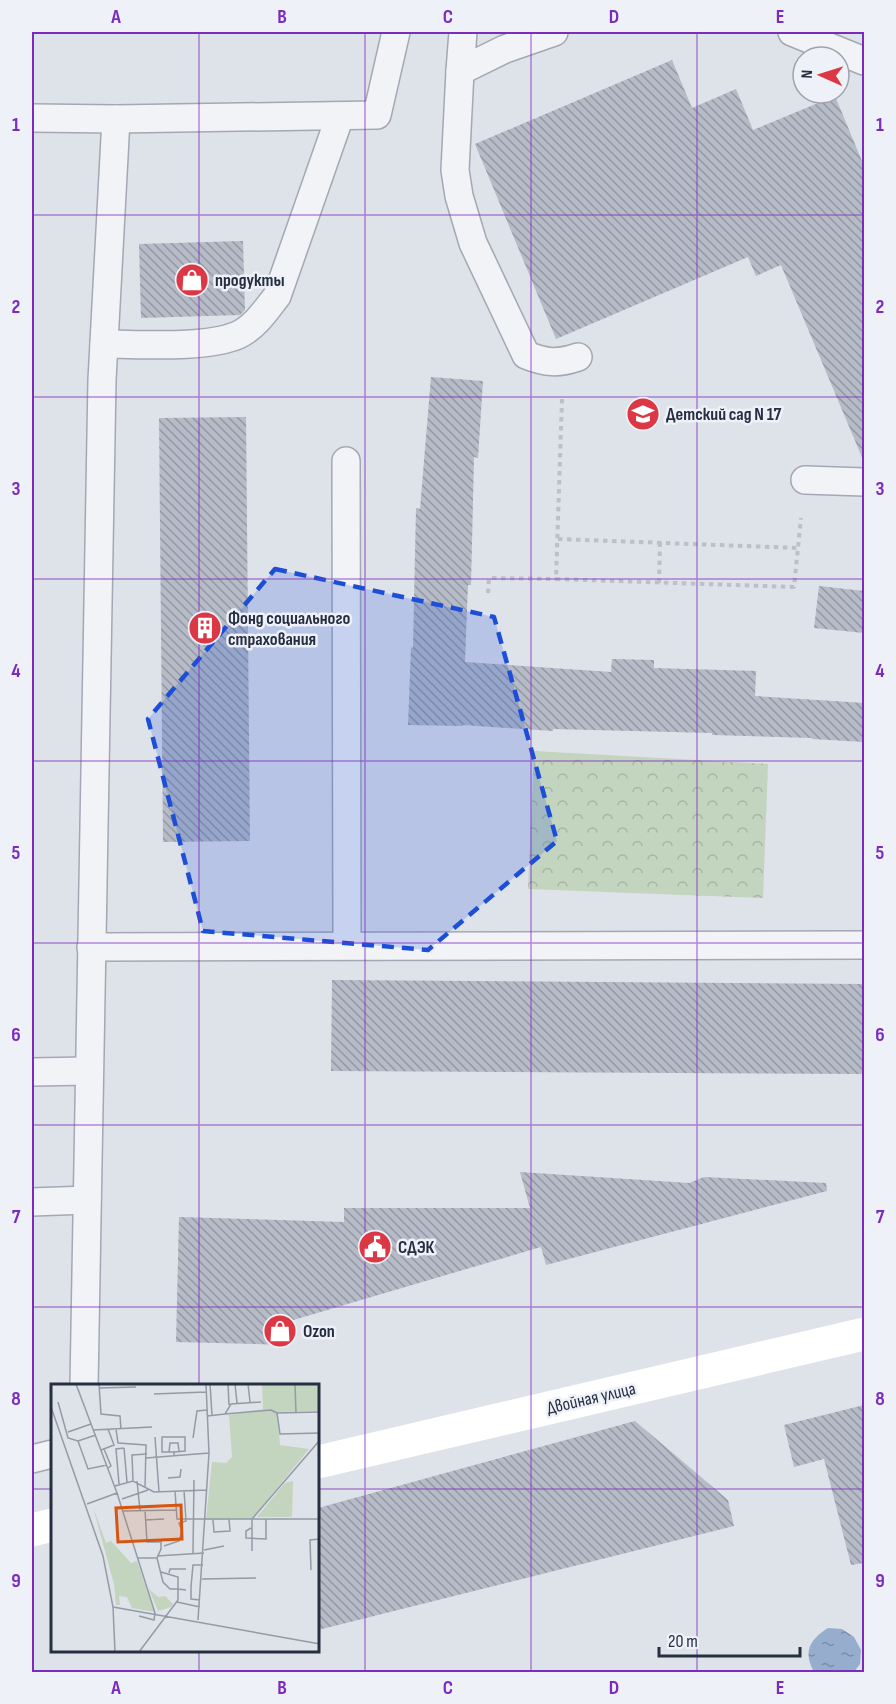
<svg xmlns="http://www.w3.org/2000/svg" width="896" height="1704" viewBox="0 0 896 1704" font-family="'Sofia Sans Condensed',sans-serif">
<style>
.park{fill:url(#park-crowns)}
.water{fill:url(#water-ripples)}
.building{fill:url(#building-back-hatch)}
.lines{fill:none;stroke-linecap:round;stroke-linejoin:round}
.lane-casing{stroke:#a3a8b4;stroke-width:30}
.path{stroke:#bdc0c8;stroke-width:4;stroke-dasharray:4.5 4.5;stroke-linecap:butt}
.lane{stroke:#f2f3f7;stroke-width:27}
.secondary{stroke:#fff;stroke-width:33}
.marked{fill:#1d4ed8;fill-opacity:0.2;stroke:#1d4ed8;stroke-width:4.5;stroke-dasharray:12 8;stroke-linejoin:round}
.grid{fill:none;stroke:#7b2cbf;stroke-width:1.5;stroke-opacity:0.55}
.labels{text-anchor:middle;stroke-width:5;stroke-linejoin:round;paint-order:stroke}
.poi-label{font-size:18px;font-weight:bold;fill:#262e42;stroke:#eef1f7;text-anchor:start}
.street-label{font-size:18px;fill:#262e42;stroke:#eef1f7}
.inset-road{fill:none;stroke:#949aa6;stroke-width:1.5}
.view{fill:#d55511;fill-opacity:0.15;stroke:#d55511;stroke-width:3}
.inset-edge{fill:none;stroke:#262e42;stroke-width:3}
.neatline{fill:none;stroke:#7b2cbf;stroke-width:2}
.grid-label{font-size:20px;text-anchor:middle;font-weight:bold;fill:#7b2cbf}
</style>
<defs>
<pattern id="park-crowns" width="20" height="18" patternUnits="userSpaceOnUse" patternTransform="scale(1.5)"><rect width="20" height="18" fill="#c3d4bf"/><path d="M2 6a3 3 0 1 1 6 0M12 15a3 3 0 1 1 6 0" fill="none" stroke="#a7b6a5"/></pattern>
<pattern id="water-ripples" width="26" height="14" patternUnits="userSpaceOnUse" patternTransform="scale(1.5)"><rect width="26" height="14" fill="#96adcd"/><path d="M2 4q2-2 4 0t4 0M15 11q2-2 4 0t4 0" fill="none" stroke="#7a8da8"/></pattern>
<pattern id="building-back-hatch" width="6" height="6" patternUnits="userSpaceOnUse" patternTransform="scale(1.5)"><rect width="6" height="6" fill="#b5bbc7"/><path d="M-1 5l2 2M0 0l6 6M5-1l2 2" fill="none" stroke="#9398a3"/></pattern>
</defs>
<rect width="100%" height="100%" fill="#dee2e9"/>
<polygon class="park" points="534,751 768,764 763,898 528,889"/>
<path class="water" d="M828 1628 842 1629 854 1637 861 1650 860 1664 854 1672H814C803 1652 809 1640 828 1628Z"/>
<g class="building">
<polygon points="672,60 692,108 736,89 753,130 835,96 864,166 864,462 781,265 756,276 748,257 556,339 475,144"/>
<polygon points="243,241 245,310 240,315 141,318 139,244"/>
<polygon points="431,377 483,381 478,458 474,457 471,585 468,585 465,662 611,672 612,659 654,660 654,668 756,671 755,696 864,703 864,742 812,739 812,738 712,735 712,733 553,729 553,731 463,725 463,726 408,725 411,647 413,648 416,508 420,509"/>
<polygon points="246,417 250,841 163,842 159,418"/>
<polygon points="819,586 864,591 864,633 814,628"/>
<polygon points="332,980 864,984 864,1074 331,1071"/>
<polygon points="520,1172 689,1183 704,1177 826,1183 827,1191 546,1265 541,1247 290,1321 289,1345 176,1342 179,1217 344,1222 344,1208 530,1208"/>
<polygon points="864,1405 864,1563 851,1565 824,1459 794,1467 784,1425"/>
<polygon points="635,1421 728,1500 734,1526 318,1630 318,1508"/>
</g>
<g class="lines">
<defs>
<g id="lane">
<polyline points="463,32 460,71 505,49 554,32"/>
<polyline points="792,32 864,61"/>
<path d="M460 71 455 170 459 196 473 243 526 355C546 363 558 364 578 357"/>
<polyline points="32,118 116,119 377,115 396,32"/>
<path d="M104 344C141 344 205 349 238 335 255 327 266 310 277 296L340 116"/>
<polyline points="346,461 347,945"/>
<polyline points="805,480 864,482"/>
<polyline points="91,947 864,945"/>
<polyline points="32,1072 89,1071"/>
<polyline points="32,1202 87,1200"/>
<polyline points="84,1386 102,380 116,119"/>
<polyline points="32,1459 52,1454"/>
</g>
</defs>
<use href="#lane" class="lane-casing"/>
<g class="path">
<polyline points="562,399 556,579 794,587 801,518"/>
<polyline points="558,539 798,548"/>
<polyline points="659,583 660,542"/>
<polyline points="488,593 489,578 556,579"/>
</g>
<use href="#lane" class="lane"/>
<g class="secondary">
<polyline points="318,1462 864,1334"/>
<polyline points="32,1530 52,1525"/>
</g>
</g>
<path class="marked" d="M275 569 494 617 557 841 428 950 203 931 148 719Z"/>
<path class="grid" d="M199 32V1386M365 32V1672M531 32V1672M697 32V1672M32 215H864M32 397H864M32 579H864M32 761H864M32 943H864M32 1125H864M32 1307H864M32 1489H52M318 1489H864M199 1652V1672"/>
<defs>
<symbol id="shop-disc" viewBox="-11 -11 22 22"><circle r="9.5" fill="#db3744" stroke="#eef1f7"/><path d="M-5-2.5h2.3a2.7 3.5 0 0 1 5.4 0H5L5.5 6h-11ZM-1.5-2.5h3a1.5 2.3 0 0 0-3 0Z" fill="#fff"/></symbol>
<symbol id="school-disc" viewBox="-11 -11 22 22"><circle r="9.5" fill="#db3744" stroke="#eef1f7"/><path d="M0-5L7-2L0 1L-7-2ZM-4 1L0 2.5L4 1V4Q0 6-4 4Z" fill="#fff"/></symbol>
<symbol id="building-disc" viewBox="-11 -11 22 22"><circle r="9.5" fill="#db3744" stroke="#eef1f7"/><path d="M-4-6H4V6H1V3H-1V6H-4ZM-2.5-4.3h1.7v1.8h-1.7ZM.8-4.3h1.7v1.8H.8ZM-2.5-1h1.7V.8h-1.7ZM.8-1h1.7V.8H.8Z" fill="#fff"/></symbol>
<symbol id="civic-disc" viewBox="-11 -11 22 22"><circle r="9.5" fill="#db3744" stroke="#eef1f7"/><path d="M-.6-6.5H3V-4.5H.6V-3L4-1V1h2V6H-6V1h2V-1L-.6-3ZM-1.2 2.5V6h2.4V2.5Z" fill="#fff"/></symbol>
</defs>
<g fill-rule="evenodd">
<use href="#shop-disc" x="173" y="261" width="38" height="38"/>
<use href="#school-disc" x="624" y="395" width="38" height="38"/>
<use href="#building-disc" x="186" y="609" width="38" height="38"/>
<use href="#civic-disc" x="356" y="1228" width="38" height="38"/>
<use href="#shop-disc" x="261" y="1312" width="38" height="38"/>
</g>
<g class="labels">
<g class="poi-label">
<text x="215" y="286">продукты</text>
<text x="666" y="420">Детский сад N 17</text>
<text x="228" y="624">Фонд социального<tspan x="228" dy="21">страхования</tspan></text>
<text x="398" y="1253">СДЭК</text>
<text x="303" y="1337">Ozon</text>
</g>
<g class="street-label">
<text transform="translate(591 1398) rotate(-13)" y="6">Двойная улица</text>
</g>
</g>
<g transform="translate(51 1384)">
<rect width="268" height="268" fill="#dee2e9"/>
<path d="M242 97 241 133H206L234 99ZM42 123 55 159 60 157 80 179 86 177 103 228 81 224 76 213 68 212 69 221H65L63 200ZM98 205 107 213 114 212 122 220 120 223 107 227Z" fill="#c3d4bf"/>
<path d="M211 0H268V27L226 28 229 61 258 65 201 135 155 136 161 78 175 79 181 73 178 31 212 25Z" fill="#c3d4bf"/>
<path d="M74 190a8 8 0 1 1 16 0a8 8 0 1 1-16 0Z" fill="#c3d4bf"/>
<path class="inset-road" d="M25 0 66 109 104 229M48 0 50 30 69 32 70 45M159 0 161 31M177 0 178 21M184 0 186 19M197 0 199 18M244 0 245 29M48 4 85 3M103 10 155 8M7 18 17 54 27 57 45 51M0 23 52 172 62 223 64 268M226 29 269 28M174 30 220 26 226 29 229 50 269 49M156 32 174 30 180 20 210 18M65 45 67 59 95 61 94 104M42 46 101 43M17 48 40 40M104 53 108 108M142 54 146 27 156 26M27 57 37 85 56 81M73 64 76 98M53 65 60 82 57 84M50 66 63 61 57 45M118 68 119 59H127L128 67M123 68 134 67V53H111V68H123V72M95 74 158 69M117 94 129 93 130 85M82 97 81 71 96 70M86 97 89 126M68 100 65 65 73 64M64 102 82 97 103 108 156 106M124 107 126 135H269M71 115 97 106M36 120 66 109M72 127 125 126M94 136 113 135M162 136 163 148 179 147 178 135M200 144 195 147V154L215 155V135M113 162 128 157 131 147 128 139 135 137 133 106M153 166 173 162M201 167V135L269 56M142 169 143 96M106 172 153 169M86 174H106L110 165V158H96L94 126M260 186 259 156 269 155M110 188 127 193V205L135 206M118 189 119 185H135M151 195 205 194M149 216 140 215V203L142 181H152M126 218 149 223M62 223 269 260M88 232 103 236 104 229M147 236 158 69 155 0M88 268 127 216V205H119L112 198 106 174"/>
<path class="view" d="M130 121 131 155 67 158 65 124Z"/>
<rect width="268" height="268" class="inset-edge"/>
</g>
<rect width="896" height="1704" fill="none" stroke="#eef1f7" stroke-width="66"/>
<g transform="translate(821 75) rotate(273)"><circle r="28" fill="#eef1f7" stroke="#9ea3af" stroke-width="1.5"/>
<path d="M0-4.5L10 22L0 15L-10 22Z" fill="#db3744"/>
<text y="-9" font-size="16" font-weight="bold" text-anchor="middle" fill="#262e42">N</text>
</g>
<path d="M659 1647v9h141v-9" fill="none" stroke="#262e42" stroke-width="3"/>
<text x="668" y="1647" font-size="18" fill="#262e42" stroke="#eef1f7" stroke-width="4.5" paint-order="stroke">20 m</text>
<rect x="33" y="33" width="830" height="1638" class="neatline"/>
<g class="grid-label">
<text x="116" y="23">A</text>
<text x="282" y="23">B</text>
<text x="448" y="23">C</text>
<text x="614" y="23">D</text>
<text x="780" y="23">E</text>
<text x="16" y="131">1</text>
<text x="880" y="131">1</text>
<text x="16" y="313">2</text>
<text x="880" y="313">2</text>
<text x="16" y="495">3</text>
<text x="880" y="495">3</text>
<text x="16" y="677">4</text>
<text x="880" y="677">4</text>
<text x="16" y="859">5</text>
<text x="880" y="859">5</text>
<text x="16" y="1041">6</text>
<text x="880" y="1041">6</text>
<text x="16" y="1223">7</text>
<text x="880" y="1223">7</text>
<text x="16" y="1405">8</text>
<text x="880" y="1405">8</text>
<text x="16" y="1587">9</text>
<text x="880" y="1587">9</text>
<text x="116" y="1694">A</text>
<text x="282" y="1694">B</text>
<text x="448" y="1694">C</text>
<text x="614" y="1694">D</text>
<text x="780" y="1694">E</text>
</g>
</svg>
